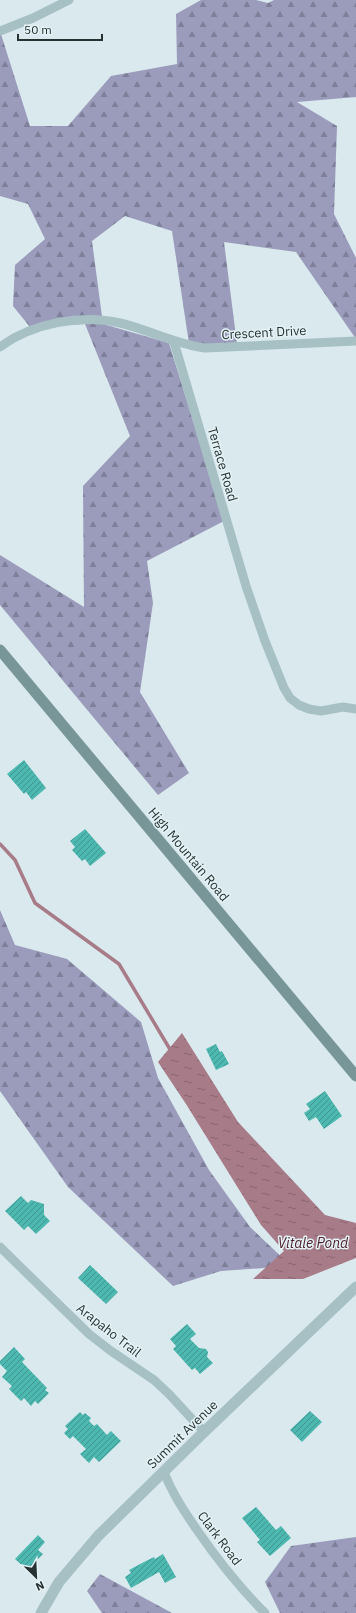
<svg xmlns="http://www.w3.org/2000/svg" width="356" height="1613" viewBox="0 0 356 1613" font-family="'IBM Plex Sans',sans-serif">
<style>
.forest{fill:url(#forest-firs)}
.water{fill:url(#water-ripples)}
.lines{fill:none;stroke-linecap:round;stroke-linejoin:round}
.stream{stroke:#a77b87;stroke-width:3.5}
.building{fill:url(#building-hatch)}
.minor{stroke:#a6c0c4;stroke-width:9}
.tertiary{stroke:#a6c0c4;stroke-width:11}
.secondary{stroke:#789697;stroke-width:11}
.labels{text-anchor:middle;stroke-width:3;stroke-linejoin:round;paint-order:stroke}
.street-label{font-size:13px;fill:#263131;stroke:#e4f2f6}
.water-label{font-size:14px;font-style:italic;fill:#4e212c;stroke:#e4f2f6}
</style>
<defs>
<pattern id="forest-firs" width="22" height="20" patternUnits="userSpaceOnUse"><rect width="22" height="20" fill="#9b9bbb"/><path d="M5 1l3.5 6h-7zM16 11l3.5 6h-7z" fill="#7e7f99"/></pattern>
<pattern id="water-ripples" width="26" height="14" patternUnits="userSpaceOnUse"><rect width="26" height="14" fill="#a77b87"/><path d="M2 4q2-2 4 0t4 0M15 11q2-2 4 0t4 0" fill="none" stroke="#88656f"/></pattern>
<pattern id="building-hatch" width="6" height="6" patternUnits="userSpaceOnUse"><rect width="6" height="6" fill="#4cb8b0"/><path d="M-1 1l2-2M0 6l6-6M5 7l2-2" fill="none" stroke="#3f9690"/></pattern>
</defs>
<rect width="100%" height="100%" fill="#d9e9ee"/>
<g class="forest">
<polygon points="201,0 256,0 268,3 274,0 356,0 356,97 297,102 337,126 334,214 356,258 356,339 296,252 224,242 237,344 190,350 172,231 125,216 92,241 103,324 169,343 224,521 147,561 153,603 140,692 189,773 158,795 0,605 0,555 84,607 83,486 130,436 85,324 30,327 13,306 15,265 45,239 28,204 0,196 0,31 30,126 68,126 111,76 177,64 176,14"/>
<polygon points="0,910 15,945 67,959 141,1022 158,1078 209,1170 250,1227 291,1266 221,1271 173,1286 68,1187 0,1091"/>
<polygon points="356,1537 356,1613 280,1613 265,1582 291,1546"/>
<polygon points="100,1574 172,1613 102,1613 87,1591"/>
</g>
<polygon class="water" points="182,1033 238,1122 325,1215 356,1223 356,1258 303,1279 253,1279 284,1251 261,1225 186,1104 158,1062"/>
<g class="lines">
<polyline class="stream" points="0,844 15,860 35,903 119,964 171,1051"/>
</g>
<g class="building">
<polygon points="24,760 46,788 32,800 26,792 24,794 7,774"/>
<polygon points="85,829 106,853 90,866 85,859 82,861 72,850 75,847 70,841"/>
<polygon points="216,1044 220,1052 222,1051 229,1064 216,1070 206,1049"/>
<polygon points="325,1091 342,1116 324,1129 316,1117 309,1121 304,1113 310,1109 306,1104"/>
<polygon points="21,1196 28,1203 31,1200 44,1204 44,1215 50,1221 36,1234 28,1226 24,1230 5,1211"/>
<polygon points="90,1265 118,1292 106,1304 78,1278"/>
<polygon points="187,1324 196,1334 190,1339 199,1348 206,1349 208,1352 207,1357 213,1363 200,1374 195,1368 192,1370 173,1349 176,1346 170,1339"/>
<polygon points="14,1347 25,1359 22,1362 47,1388 45,1390 49,1393 38,1404 35,1401 31,1406 24,1398 21,1401 9,1389 12,1386 2,1377 7,1371 0,1364 0,1361"/>
<polygon points="310,1411 322,1422 302,1442 290,1430"/>
<polygon points="80,1412 83,1415 85,1413 91,1418 89,1421 94,1426 97,1424 107,1435 111,1431 121,1441 99,1462 94,1457 89,1463 80,1454 86,1449 73,1436 70,1439 64,1433 68,1429 65,1426"/>
<polygon points="256,1507 276,1530 281,1526 291,1538 270,1556 257,1542 260,1540 242,1518"/>
<polygon points="38,1535 45,1542 38,1550 43,1554 27,1570 15,1559"/>
<polygon points="163,1554 176,1577 165,1583 159,1572 131,1588 125,1577 131,1573 129,1570 144,1562 154,1557 155,1559"/>
</g>
<g class="lines">
<g class="minor">
<polyline points="0,31 33,18 69,0"/>
<polyline points="174,342 246,586 265,641 284,688 290,698 299,705 309,709 321,711 343,707 356,709"/>
<path d="M0 347C32 323 81 314 120 323 150 330 174 344 205 348L356 341"/>
<polyline points="0,1247 89,1334 111,1351 154,1380 169,1394 204,1432"/>
<path d="M164 1472C172 1493 184 1511 197 1530 217 1559 240 1588 265 1613"/>
</g>
<polyline class="tertiary" points="41,1613 59,1582 98,1536 204,1432 356,1287"/>
<polyline class="secondary" points="0,650 356,1076"/>
</g>
<g class="labels">
<g class="street-label">
<text transform="translate(264 332) rotate(-3)" y="5">Crescent Drive</text>
<text transform="translate(223 464) rotate(74)" y="5">Terrace Road</text>
<text transform="translate(189 854) rotate(50)" y="5">High Mountain Road</text>
<text transform="translate(109 1330) rotate(38)" y="5">Arapaho Trail</text>
<text transform="translate(182 1434) rotate(-44)" y="5">Summit Avenue</text>
<text transform="translate(220 1538) rotate(53)" y="5">Clark Road</text>
</g>
<g class="water-label">
<text x="313" y="1248">Vitale Pond</text>
</g>
</g>
<g transform="translate(36 1577) rotate(156)" stroke="#e4f2f6" stroke-width="3" paint-order="stroke">
<path d="M0-3L7 15L0 10L-7 15Z" fill="#263131"/>
<text y="-6" font-size="11" font-weight="bold" text-anchor="middle" fill="#263131">N</text>
</g>
<path d="M18 34v6h84v-6" fill="none" stroke="#263131" stroke-width="2"/>
<text x="24" y="34" font-size="12" fill="#263131" stroke="#e4f2f6" stroke-width="3" paint-order="stroke">50 m</text>
</svg>
